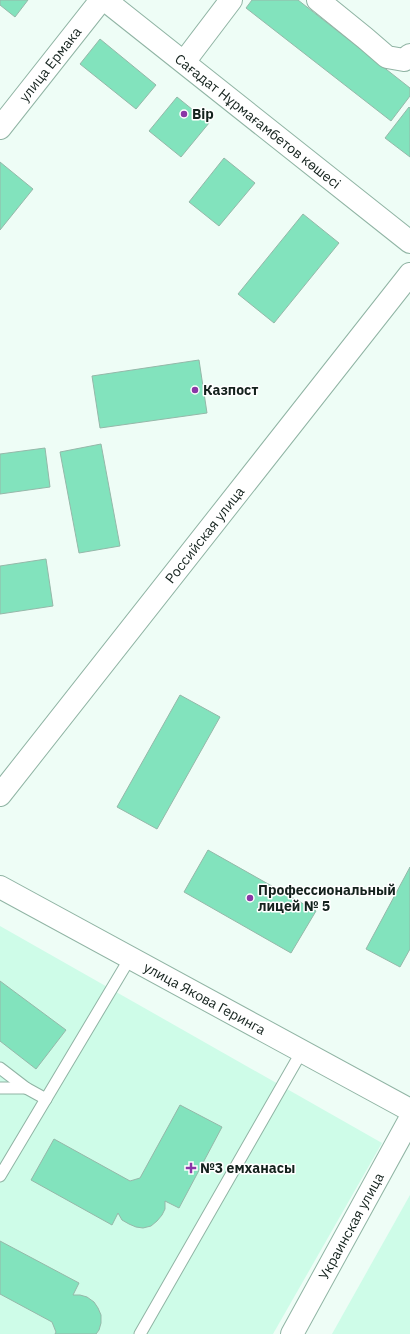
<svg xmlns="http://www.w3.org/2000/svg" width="410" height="1334" viewBox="0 0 410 1334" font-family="'IBM Plex Sans',sans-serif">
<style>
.built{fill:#cefce8}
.building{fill:#82e3bd;stroke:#95b8a9}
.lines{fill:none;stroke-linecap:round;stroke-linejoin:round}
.lane-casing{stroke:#90b4a4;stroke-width:13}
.street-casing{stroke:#90b4a4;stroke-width:24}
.secondary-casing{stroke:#90b4a4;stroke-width:24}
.lane{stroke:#fff;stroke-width:11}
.street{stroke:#fff;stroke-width:22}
.secondary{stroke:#fff;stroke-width:22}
.poi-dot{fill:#8a37a6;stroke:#fff;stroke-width:1.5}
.labels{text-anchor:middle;stroke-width:3;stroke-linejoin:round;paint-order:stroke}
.street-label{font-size:14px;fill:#14221d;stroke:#fff}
.poi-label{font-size:14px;font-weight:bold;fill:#14221d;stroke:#fff;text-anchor:start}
</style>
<rect width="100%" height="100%" fill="#eefdf6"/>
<g class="built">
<polygon points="0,926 382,1143 273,1334 0,1334"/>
<polygon points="410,1195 410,1334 332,1334"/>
</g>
<g class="building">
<polygon points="0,0 28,0 15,17 0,5"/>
<polygon points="252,0 298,0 410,88 410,96 391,121 246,8"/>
<polygon points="100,39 156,85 136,109 80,64"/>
<polygon points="177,97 209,123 181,157 149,131"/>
<polygon points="409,107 410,108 410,157 385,138"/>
<polygon points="224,158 255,183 219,226 189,202"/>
<polygon points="0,162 33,189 0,230"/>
<polygon points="303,214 339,243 274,323 238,294"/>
<polygon points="199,360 207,413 100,428 92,376"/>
<polygon points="101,444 120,546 79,553 60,452"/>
<polygon points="45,448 50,487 0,494 0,454"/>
<polygon points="46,559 53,606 0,614 0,566"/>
<polygon points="180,695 220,717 157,829 117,807"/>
<polygon points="208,850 316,911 291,953 184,892"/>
<polygon points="410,867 410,949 400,967 366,949"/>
<polygon points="0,981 66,1030 36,1069 0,1041"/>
<polygon points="180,1105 222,1127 179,1208 165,1201 165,1209 162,1215 157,1221 151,1226 143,1228 136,1227 129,1224 122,1220 118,1213 112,1225 31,1180 54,1139 130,1181 140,1178"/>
<polygon points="0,1241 79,1283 73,1295 80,1295 87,1297 94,1302 98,1308 101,1315 101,1323 99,1330 96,1334 55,1334 56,1332 52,1322 0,1294"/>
</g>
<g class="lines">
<defs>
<g id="lane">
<polyline points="0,1068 26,1088 46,1099"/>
<polyline points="0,1088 26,1088"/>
<polyline points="0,1176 130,958"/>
<polyline points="140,1334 302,1051"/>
</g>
<g id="street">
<polyline points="318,0 365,38 387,57 404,60 410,55"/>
<polyline points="184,62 231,0"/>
<path id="s1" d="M0 128 101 0"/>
<path id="s2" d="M292 1334 410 1119"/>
</g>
<g id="secondary">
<path id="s3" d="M105 0 410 242"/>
<path id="s4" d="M0 795 410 274"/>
<path id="s5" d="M0 887 410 1110"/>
</g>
</defs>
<use href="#lane" class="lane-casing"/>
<use href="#street" class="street-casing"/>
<use href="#secondary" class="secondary-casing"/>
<use href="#lane" class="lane"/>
<use href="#street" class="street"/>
<use href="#secondary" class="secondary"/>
</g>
<g class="poi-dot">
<circle cx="184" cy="114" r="4"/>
<circle cx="195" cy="390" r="4"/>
<circle cx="250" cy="898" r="4"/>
<path d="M189 1162h4v4h4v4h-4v4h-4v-4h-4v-4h4z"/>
</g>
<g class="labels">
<g class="street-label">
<text dy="5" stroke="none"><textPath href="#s1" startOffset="81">улица Ермака</textPath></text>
<text dy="5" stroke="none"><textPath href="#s3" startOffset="195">Сағадат Нұрмағамбетов көшесі</textPath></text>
<text dy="5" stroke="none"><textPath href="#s4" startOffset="331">Российская улица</textPath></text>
<text dy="5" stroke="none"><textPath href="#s5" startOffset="233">улица Якова Геринга</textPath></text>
<text dy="5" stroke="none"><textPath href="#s2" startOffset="123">Украинская улица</textPath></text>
</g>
<g class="poi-label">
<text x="192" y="119">Bip</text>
<text x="203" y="395">Казпост</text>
<text x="258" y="895">Профессиональный<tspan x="258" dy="16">лицей № 5</tspan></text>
<text x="200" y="1173">№3 емханасы</text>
</g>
</g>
</svg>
